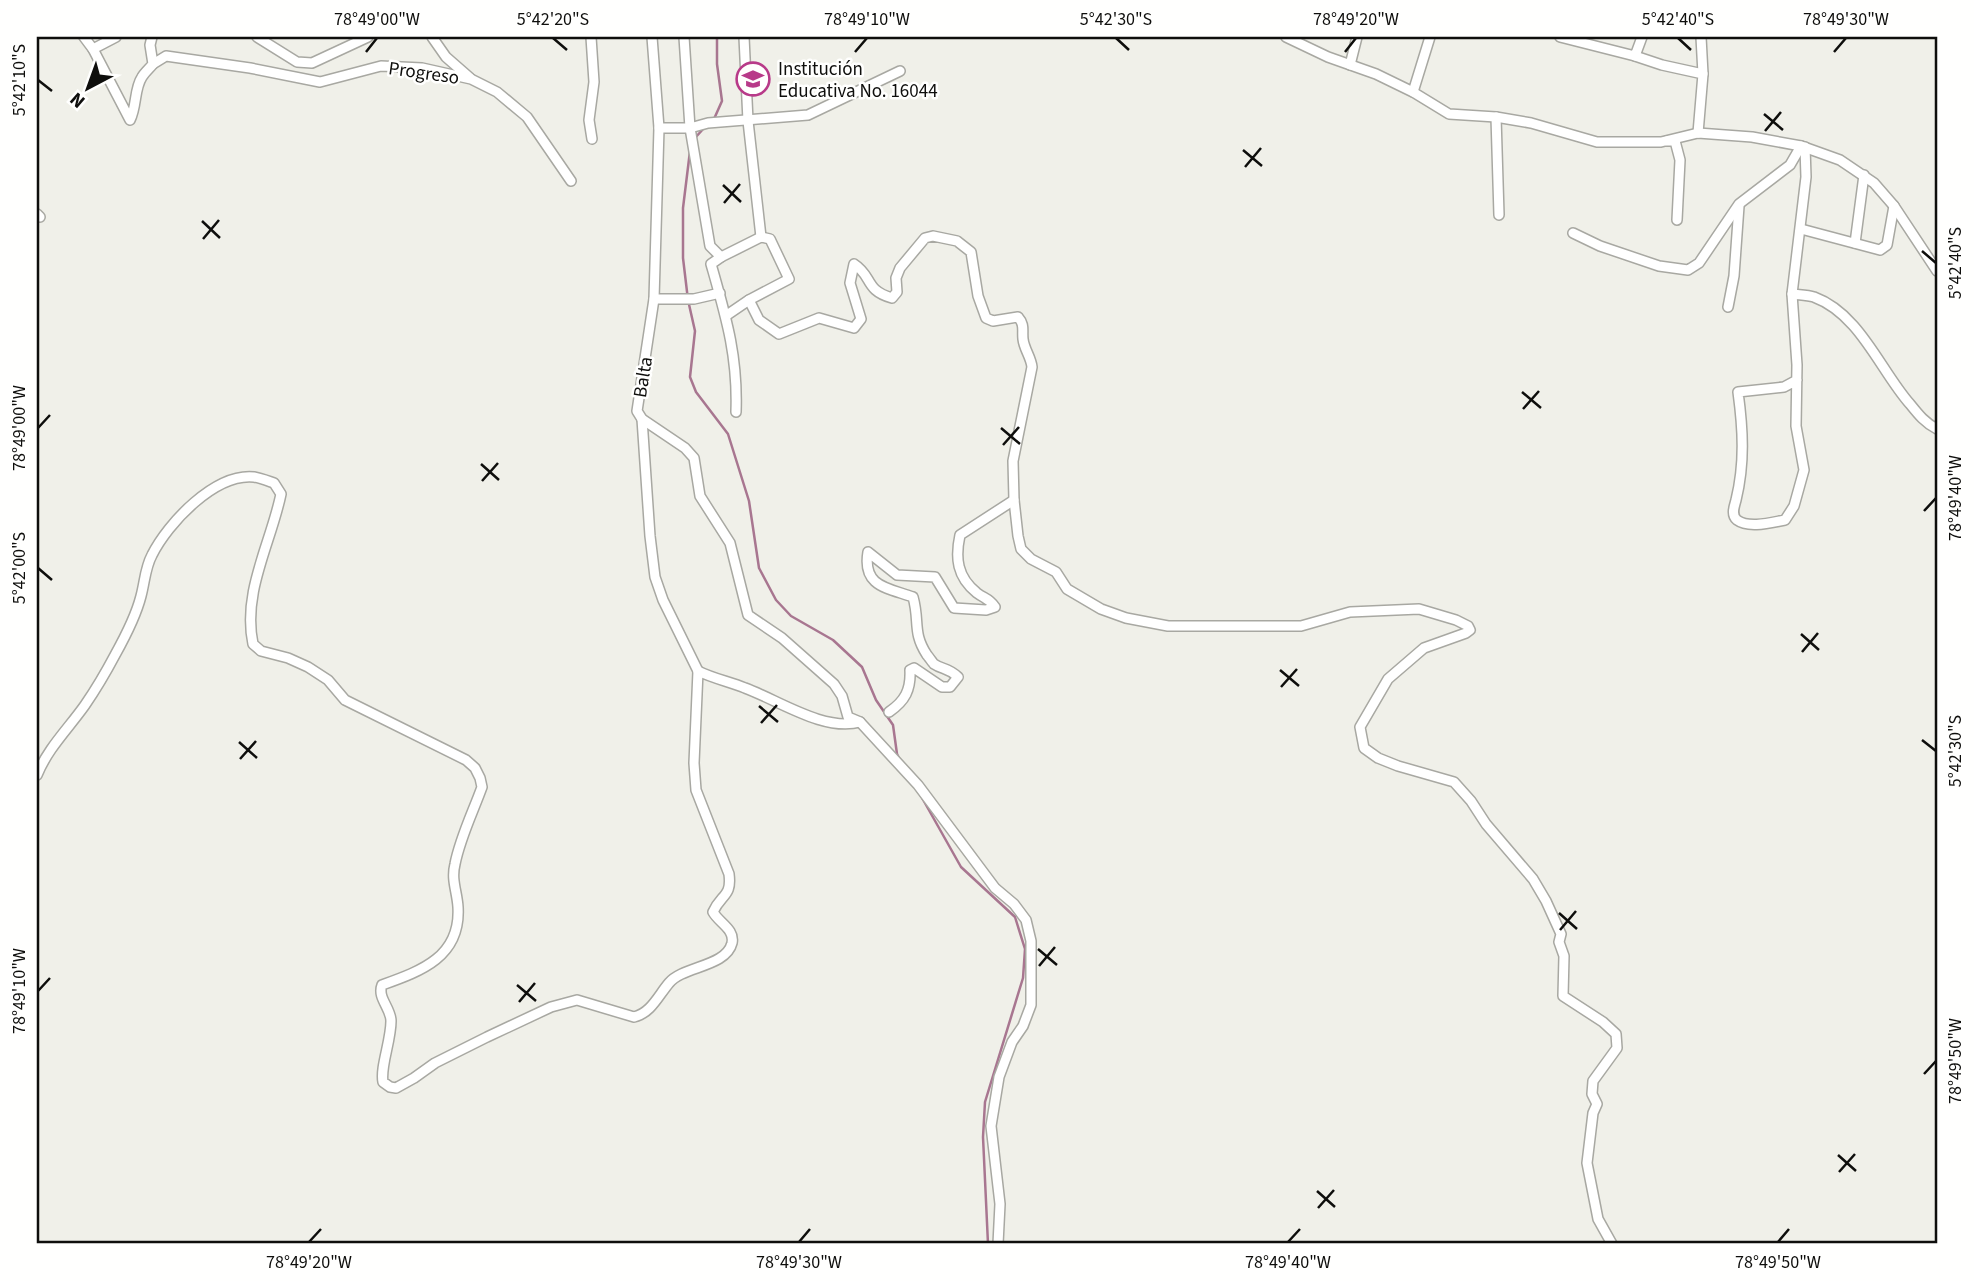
<svg xmlns="http://www.w3.org/2000/svg" width="1974" height="1281" viewBox="0 0 1974 1281" font-family="'Source Sans 3',sans-serif">
<style>
.lines{fill:none;stroke-linecap:round;stroke-linejoin:round}
.stream{stroke:#a87690;stroke-width:2.5}
.minor-casing{stroke:#a8a8a2;stroke-width:12}
.minor{stroke:#fff;stroke-width:9}
.ticks{fill:none;stroke:#0e0e0c;stroke-width:2.5}
.labels{text-anchor:middle;stroke-width:5;stroke-linejoin:round;paint-order:stroke}
.poi-label{font-size:19px;fill:#0e0e0c;stroke:#fffffe;text-anchor:start}
.street-label{font-size:19px;fill:#0e0e0c;stroke:#fffffe}
.neatline{fill:none;stroke:#0e0e0c;stroke-width:2.5}
.ticks-label{font-size:18px;text-anchor:middle;fill:#0e0e0c}
</style>
<rect width="100%" height="100%" fill="#f0f0e9"/>
<g class="lines">
<g class="stream">
<polyline points="714,119 722,101 717,64 717,37"/>
<polyline points="695,138 704,128"/>
<polyline points="690,151 683,208 683,258 688,300 695,331 690,377 696,392 728,434 749,501 759,568 776,600 791,616 833,640 862,667 876,700 893,725 897,754 900,760"/>
<polyline points="921,796 961,867 1015,917 1025,949 1023,978 985,1102 983,1137 988,1244"/>
</g>
<defs>
<g id="minor">
<path d="M84 37 93 49 130 120C137 106 134 89 142 77 145 72 150 68 153 64L150 45 152 37"/>
<polyline points="257,37 297,62 312,63 368,37"/>
<polyline points="432,37 446,57 470,78"/>
<polyline points="591,37 594,82 589,120 592,139"/>
<path d="M684 37 690 128 710 246 721 257 711 264C726 317 738 356 736 412"/>
<polyline points="744,37 748,121 761,237"/>
<polyline points="1286,37 1328,57 1376,74 1413,92 1449,114 1496,117 1531,123 1597,142 1661,142 1698,133 1752,137 1801,146 1840,160 1874,183 1894,206 1937,271"/>
<polyline points="1560,37 1635,56 1642,37"/>
<polyline points="1701,37 1703,74"/>
<polyline points="93,49 116,37"/>
<polyline points="1635,56 1662,65 1703,74 1698,133"/>
<polyline points="153,64 166,56 250,68 320,82 381,66 422,68 471,79 497,92 527,117 571,181"/>
<polyline points="1350,65 1357,37"/>
<polyline points="1413,92 1430,37"/>
<polyline points="1496,117 1499,215"/>
<polyline points="659,128 690,128 708,123 808,115 900,71"/>
<polyline points="1667,141 1675,141 1680,160 1677,220"/>
<polyline points="37,214 40,217"/>
<polyline points="1801,229 1880,250 1887,245 1894,206"/>
<polyline points="1573,233 1600,246 1659,266 1688,270 1699,263 1739,204 1790,165 1801,146"/>
<polyline points="1855,243 1864,175"/>
<polyline points="721,257 761,237"/>
<path d="M1792 294C1799 295 1807 295 1814 297 1860 314 1880 370 1910 404 1918 414 1925 423 1937 429"/>
<polyline points="654,299 694,299 720,293"/>
<path d="M749 300 759 320 779 334 819 318 854 328 861 319 850 283 854 264C873 276 864 290 892 298L897 292 896 278 900 268 925 238 933 236 957 241 971 252 978 296 986 318 993 321 1018 317C1025 325 1022 330 1023 339 1024 349 1031 357 1032 367L1013 461 1014 500 1018 536 1021 549 1031 559 1056 572 1067 589 1101 609 1126 618 1168 626H1301L1350 612 1419 609 1456 620 1468 626 1470 630 1466 633 1424 648 1388 679 1360 727 1364 748 1378 758 1398 766 1454 782 1471 801 1486 824 1533 879 1546 901 1561 934 1559 942 1564 956 1563 996 1603 1022 1616 1034 1617 1048 1593 1081 1592 1094 1597 1104 1593 1113 1587 1163 1598 1219 1612 1244"/>
<polyline points="1728,307 1734,276 1739,206"/>
<polyline points="727,315 749,300 789,279 770,239 761,237"/>
<path d="M1797 380 1784 387 1738 392C1743 429 1745 463 1736 500 1734 507 1731 515 1737 520 1749 529 1773 522 1785 520L1794 506 1804 470 1796 426 1797 365 1792 294 1806 177 1805 147"/>
<polyline points="642,419 650,536 655,577 663,600 698,671"/>
<path d="M889 712C905 701 911 690 910 670L914 668 942 687H950L958 677C947 667 943 670 934 664 933 663 928 656 927 655 912 632 920 622 913 597 888 588 862 587 868 552L897 575 935 577 954 608 986 610 995 607C989 598 985 599 977 593 957 577 955 558 960 535L1014 500"/>
<polyline points="860,722 918,785 995,888 1014,904 1026,920 1031,941 1031,1005 1023,1026 1012,1042 999,1077 991,1126 1000,1204 998,1244"/>
<path d="M37 775C48 748 68 729 85 705 96 689 106 672 115 655 125 637 136 616 141 596 145 581 145 568 152 555 168 523 215 473 254 477 260 478 268 481 274 483L281 494C271 543 242 592 253 644L261 651 288 658 308 667 328 680 345 700 466 760 475 768 480 778 482 787C473 812 460 838 455 864 451 880 457 891 458 907 461 957 421 971 382 985 377 998 391 1008 391 1021 391 1041 380 1067 383 1082L390 1087 396 1088 414 1078 435 1063 487 1037 551 1007 577 1000 634 1017C651 1013 658 996 669 983 683 966 726 967 732 943 735 929 719 923 713 912 721 894 732 897 729 874L696 790 694 763 698 671C712 678 730 682 745 688 778 700 824 732 860 722L848 717 842 696 834 684 782 638 748 615 730 543 700 496 694 458 685 448 642 419 637 411 654 299 659 128 652 37"/>
</g>
</defs>
<use href="#minor" class="minor-casing"/>
<use href="#minor" class="minor"/>
</g>
<path class="ticks" d="M553 38 567 50M1116 38 1129 50M1678 38 1691 50M366 52 377 38M855 52 867 38M1345 52 1356 38M1834 52 1846 38M38 80 52 91M1764 114 1783 130M1765 131 1781 112M1243 150 1262 166M1245 167 1261 148M723 185 741 202M724 203 740 184M202 221 220 238M203 239 219 220M1922 251 1936 263M1522 392 1541 408M1523 409 1539 391M38 428 50 415M1001 428 1020 444M1003 445 1019 427M481 464 499 480M482 481 498 463M1924 511 1936 498M38 568 52 580M1801 634 1819 650M1802 652 1818 633M1280 670 1299 686M1281 687 1297 669M759 706 778 722M761 723 777 705M1922 740 1936 751M239 742 257 758M240 759 256 741M1559 913 1577 929M1560 930 1576 911M1038 949 1057 965M1039 966 1055 947M517 985 536 1001M38 991 50 978M519 1002 535 983M1924 1074 1936 1061M1838 1155 1856 1171M1839 1172 1855 1154M1317 1191 1335 1207M1318 1208 1334 1190M309 1242 321 1229M799 1242 810 1229M1288 1242 1300 1229M1778 1242 1789 1229"/>
<defs>
<symbol id="school-ring" viewBox="-11 -11 22 22"><circle r="9.5" fill="#fffffe" stroke="#b83a89" stroke-width="1.5"/><path d="M0-5L7-2L0 1L-7-2ZM-4 1L0 2.5L4 1V4Q0 6-4 4Z" fill="#b83a89"/></symbol>
</defs>
<g fill-rule="evenodd">
<use href="#school-ring" x="734" y="60" width="38" height="38"/>
</g>
<g class="labels">
<g class="poi-label">
<text x="778" y="75">Institución<tspan x="778" dy="22">Educativa No. 16044</tspan></text>
</g>
<g class="street-label">
<text transform="translate(424 72) rotate(8)" y="7">Progreso</text>
<text transform="translate(642 377) rotate(-81)" y="7">Balta</text>
</g>
</g>
<rect width="1974" height="1281" fill="none" stroke="#fffffe" stroke-width="77"/>
<g transform="translate(88 88) rotate(221)" stroke="#fffffe" stroke-width="5" paint-order="stroke">
<path d="M0-5L12 26L0 18L-12 26Z" fill="#0e0e0c"/>
<text y="-10" font-size="19" font-weight="bold" text-anchor="middle" fill="#0e0e0c">N</text>
</g>
<rect x="38" y="38" width="1898" height="1204" class="neatline"/>
<g class="ticks-label">
<text x="377" y="25">78°49'00"W</text>
<text x="553" y="25">5°42'20"S</text>
<text x="867" y="25">78°49'10"W</text>
<text x="1116" y="25">5°42'30"S</text>
<text x="1356" y="25">78°49'20"W</text>
<text x="1678" y="25">5°42'40"S</text>
<text x="1846" y="25">78°49'30"W</text>
<text transform="translate(19 80) rotate(-90)" y="6">5°42'10"S</text>
<text transform="translate(1955 263) rotate(-90)" y="6">5°42'40"S</text>
<text transform="translate(19 428) rotate(-90)" y="6">78°49'00"W</text>
<text transform="translate(1955 498) rotate(-90)" y="6">78°49'40"W</text>
<text transform="translate(19 568) rotate(-90)" y="6">5°42'00"S</text>
<text transform="translate(1955 751) rotate(-90)" y="6">5°42'30"S</text>
<text transform="translate(19 991) rotate(-90)" y="6">78°49'10"W</text>
<text transform="translate(1955 1061) rotate(-90)" y="6">78°49'50"W</text>
<text x="309" y="1268">78°49'20"W</text>
<text x="799" y="1268">78°49'30"W</text>
<text x="1288" y="1268">78°49'40"W</text>
<text x="1778" y="1268">78°49'50"W</text>
</g>
</svg>
